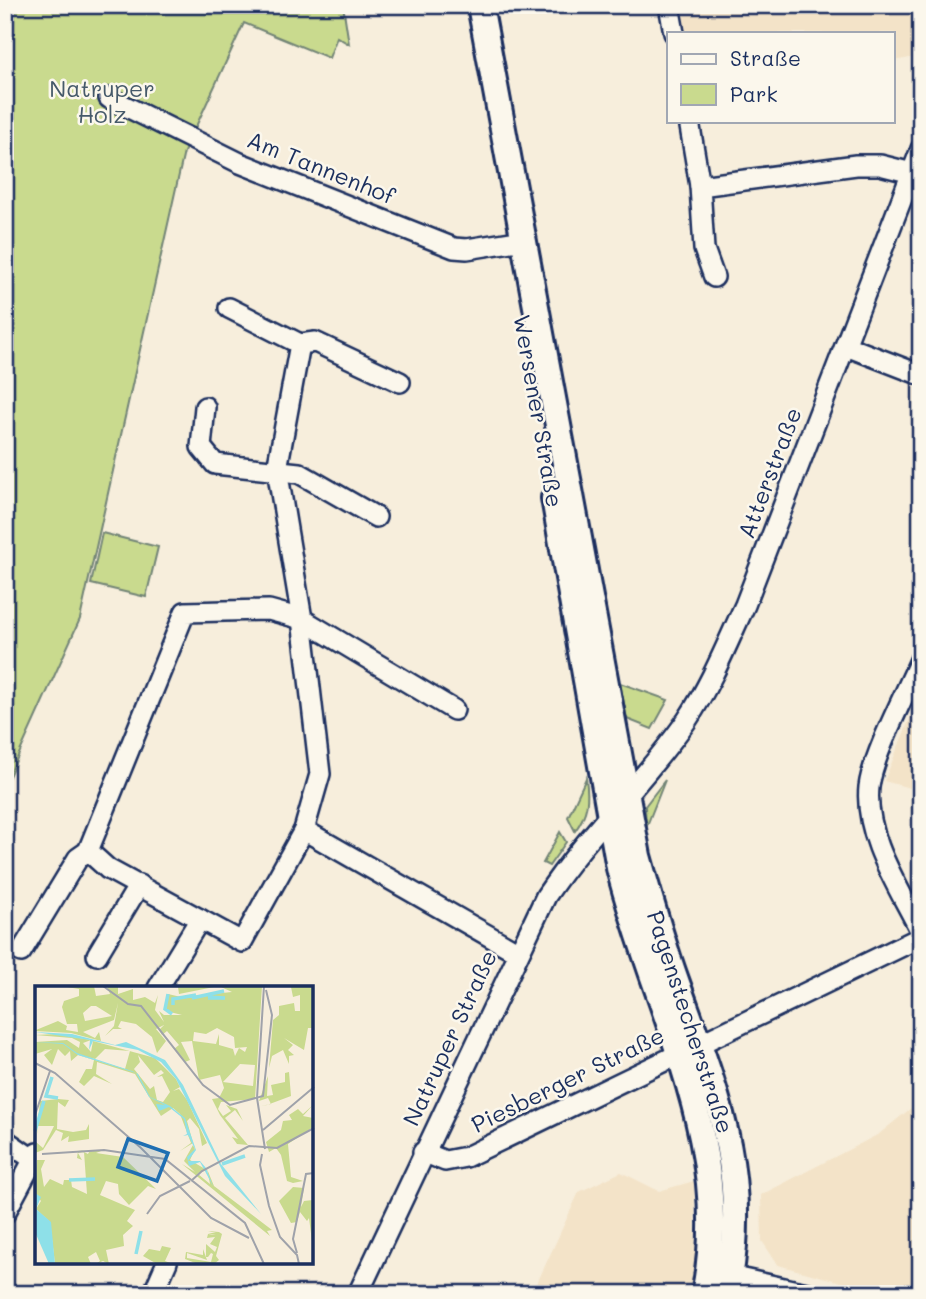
<svg xmlns="http://www.w3.org/2000/svg" width="926" height="1299" viewBox="0 0 926 1299" font-family="Mali,sans-serif">
<style>
.built{fill:#f3e3c8}
.green{fill:#c9da8e;stroke:#728476;stroke-width:2}
.lines{fill:none;stroke-linecap:round;stroke-linejoin:round}
.minor-casing{stroke:#1b2f5e;stroke-width:24}
.major-casing{stroke:#1b2f5e;stroke-width:30}
.minor{stroke:#fbf7ec;stroke-width:19}
.major{stroke:#fbf7ec;stroke-width:24}
.labels{text-anchor:middle;stroke-width:5;stroke-linejoin:round;paint-order:stroke}
.park-label{font-size:23px;fill:#465a6a;stroke:#fbf7ec}
.street-label{font-size:23px;fill:#1b2f5e;stroke:#fbf7ec}
.inset-river{fill:none;stroke:#8ee0e8;stroke-width:3.5}
.inset-road{fill:none;stroke:#9fa2aa;stroke-width:2}
.view{fill:#1f6fb2;fill-opacity:0.15;stroke:#1f6fb2;stroke-width:3.5}
.inset-edge{fill:none;stroke:#1b2f5e;stroke-width:3.5}
</style>
<rect width="100%" height="100%" fill="#f7eedc"/>
<filter id="ink" filterUnits="userSpaceOnUse"><feTurbulence type="fractalNoise" baseFrequency=".0143" numOctaves="2"/><feDisplacementMap in="SourceGraphic" scale="14" xChannelSelector="R" yChannelSelector="G"/><feConvolveMatrix kernelMatrix="1 2 1 2 8 2 1 2 1" color-interpolation-filters="sRGB"/></filter>
<g filter="url(#ink)">
<g class="built">
<polygon points="677,5 921,5 921,56 893,61 893,33 681,33"/>
<polygon points="921,692 921,791 884,781"/>
<polygon points="921,1100 921,1294 886,1294 778,1265 762,1241 761,1195 879,1134"/>
<polygon points="621,1172 659,1191 694,1181 696,1254 690,1294 532,1294 579,1192"/>
</g>
<g class="green">
<polygon points="5,5 343,5 349,44 337,37 329,58 244,23 184,152 80,619 5,785"/>
<polygon points="102,533 158,547 146,597 91,584"/>
<polygon points="620,683 668,700 652,729 627,719"/>
<path d="M586 778C589 800 588 813 575 831L568 817Z"/>
<polygon points="665,780 646,828 645,806"/>
<polygon points="560,832 566,842 549,866 543,863"/>
</g>
<g class="lines">
<defs>
<g id="minor">
<polyline points="669,5 674,33"/>
<polyline points="109,98 240,163 454,248 467,249 524,240"/>
<polyline points="689,121 700,186"/>
<polyline points="714,277 704,249 700,186 856,165 880,165 912,173"/>
<polyline points="229,308 300,344 315,342 400,382"/>
<polyline points="846,346 921,375"/>
<polyline points="205,407 201,447 215,464 299,473 376,517"/>
<path d="M921 658C907 691 873 754 869 787 864 837 900 889 921 932"/>
<polyline points="304,830 517,952"/>
<polyline points="88,851 108,869 242,942 304,830 320,774 302,619 277,469 300,344"/>
<polyline points="21,952 78,858 88,851 185,612 269,610 302,619 454,710"/>
<polyline points="97,955 139,885"/>
<polyline points="158,988 200,919"/>
<polyline points="5,1140 34,1160"/>
<polyline points="423,1152 445,1161 466,1157 921,937"/>
<polyline points="5,1213 37,1153"/>
<polyline points="716,1273 811,1294"/>
<polyline points="153,1294 167,1262"/>
<path d="M358 1294 546 896C588 833 644 782 687 720 711 684 727 644 745 605L921 149"/>
</g>
<g id="major">
<path d="M480 5 638 856C650 899 662 942 677 983 716 1092 752 1175 727 1294"/>
<path d="M554 498 619 868C654 1009 736 1144 704 1294"/>
</g>
</defs>
<use href="#minor" class="minor-casing"/>
<use href="#major" class="major-casing"/>
<use href="#minor" class="minor"/>
<use href="#major" class="major"/>
</g>
</g>
<g class="labels">
<g class="park-label">
<text x="102" y="97">Natruper<tspan x="102" dy="26">Holz</tspan></text>
</g>
<g class="street-label">
<text transform="translate(321 168) rotate(22)" y="8">Am Tannenhof</text>
<text transform="translate(538 411) rotate(80)" y="8">Wersener Straße</text>
<text transform="translate(770 473) rotate(-69)" y="8">Atterstraße</text>
<text transform="translate(690 1022) rotate(72)" y="8">Pagenstecherstraße</text>
<text transform="translate(450 1038) rotate(-65)" y="8">Natruper Straße</text>
<text transform="translate(568 1080) rotate(-26)" y="8">Piesberger Straße</text>
</g>
</g>
<g transform="translate(35 986)">
<rect width="278" height="278" fill="#f7eedc"/>
<path d="M26 0H59L61 10 75 8 72 0H83V8L98 3V14L110 11 120 17 123 9 120 24 129 36 124 25 129 29H147L131 25 133 8 146 11 197 6 184 0 144 8 143 1 146 0H227L220 113 186 116 183 123 188 130 196 125 191 119 202 123 208 135 200 124 190 132 213 159 202 158 197 151 203 153 185 129 177 113 184 112 189 102 185 89 164 94 157 55 146 56 155 74 150 76 139 63 144 59 132 45 127 49 124 44 129 39 121 43 131 55 122 67 117 51 101 38 86 35 83 41 87 43H78L70 50 79 40 83 17 79 34 48 46 60 52 64 46 66 55 36 47 0 45V36L1 44 23 35 32 40 31 44 43 46 42 38H32L27 21 29 15 44 10V3ZM56 20H61L77 30 50 35 48 27ZM182 42 199 51 200 62 212 61 210 66 204 62 200 70 198 63 184 59V48L181 58 158 55 159 46 171 48ZM205 78 220 79 218 100 188 96ZM250 0H278V42H273L269 64 249 52 258 59 253 64 259 69 254 70V78L248 64 237 70 234 82 238 34 244 29V20L259 17 260 25H265V9L258 11 256 1ZM0 49 21 48 56 54 48 57 56 66 58 55 120 72 141 93 145 101 138 105 144 103 152 114 172 157 167 160 164 143 155 132 152 135 158 157 145 165 156 157 145 128 138 122 126 130 100 88 62 76 61 88 77 98 59 90 49 100 44 96 51 83H57L59 74 43 69 36 75 35 65 30 70 23 63 17 79 9 69 17 63 0 68V56L32 54 44 62 45 56 37 52ZM70 63 95 65 90 83 44 69 60 73ZM103 69 119 89 126 84 129 87 122 91 127 90 135 106 128 116 122 114 119 100 115 103 99 83 105 76ZM254 86 256 110 232 119 226 120 236 118 233 112 224 115 233 90 232 110 238 109 236 99 250 96V87ZM23 113 34 114 30 121 23 116 22 143 38 146 51 144 54 138V153L33 156 34 150 26 155 28 147 21 144 8 164 0 167 5 115ZM3 140H19L8 162 1 156ZM278 119 268 130 278 132V141L253 158 256 191 268 195 258 197 252 195 246 169 241 162 234 166 231 156 246 144 248 135 257 134 254 129 263 123 268 128ZM158 159 160 163 155 174 170 183 163 188 175 198 172 183 179 200 237 244 232 245 235 250 147 178 160 186 149 175ZM51 164 47 165 53 168 55 164H69L61 167 88 171 121 203 113 200 94 219 84 208 83 198 71 195 65 209 100 224 92 235 98 240 88 249 89 260 71 264 74 278 68 275 61 278 65 275 61 266 53 271 56 278H20L15 236 1 223 6 215 0 207 2 174H10L6 183 9 201 15 193 28 199 29 194H36L37 201 52 208 49 166 43 167 47 174 42 172 43 165ZM258 201 269 202 266 221 269 215 278 214V263L274 232 272 235 265 226 262 236 256 237 244 215ZM173 245 184 246 187 248 181 270 184 274 179 278H163L150 273 151 266 168 269V263L172 274 152 267V272L176 276 178 268 176 267 173 271H171V258L180 266 182 261 175 258 180 251 172 252 173 248 181 249 173 247H181ZM127 260 136 262 130 275 138 278H122L108 270 114 263 125 265Z" fill="#c9da8e" fill-rule="evenodd"/>
<path d="M0 46 37 48 80 59 91 56 130 74 148 99 186 178 226 228 190 190 141 93 126 76 103 64 58 55 54 64 55 54ZM0 56 28 57 42 67 97 85 103 88 115 111 135 120 150 132 161 164 153 175H165L171 182 178 200 239 247 178 200 165 176 154 180 152 171 160 163 153 149 148 150 152 148 149 133 134 121 124 125 121 118 130 119 114 111 101 87 43 69 28 58ZM0 207 6 211 1 223 16 236 20 278H14L0 246Z" fill="#8ee0e8"/>
<path class="inset-river" d="M133 8 130 23 137 28M157 12 189 5M173 12H190L173 11M138 19V13L161 9M17 91 11 110 23 112M0 145 9 115M187 178 210 170M34 194 60 193M101 268 106 245"/>
<path class="inset-road" d="M68 0 93 18 106 20 168 99 195 119 228 110 237 29 231 4M0 77 20 87 106 162 176 232 214 252M222 112 230 163M222 112 229 0M0 129 15 85M228 144 279 101M7 168 69 164 130 173 210 237 229 278M227 168 225 179 234 220 245 251 262 269 264 278M156 195 167 185 214 160 242 162 279 142M112 228 125 210 155 195M262 267 258 253 271 188 279 187"/>
<path class="view" d="M93 153 133 167 122 195 83 181Z"/>
<rect width="278" height="278" class="inset-edge"/>
</g>
<rect width="926" height="1299" fill="none" stroke="#fbf7ec" stroke-width="28"/>
<rect x="14" y="14" width="898" height="1271" fill="none" stroke="#1b2f5e" stroke-width="2.5" filter="url(#ink)"/>
<rect x="667" y="32" width="228" height="91" fill="#fbf7ec" stroke="#a1a7b3" stroke-width="2"/>
<rect x="681" y="54" width="35" height="10" fill="#fbf7ec" stroke="#a1a7b3" stroke-width="2"/>
<text x="730" y="66" font-size="21" fill="#1b2f5e">Straße</text>
<rect x="681" y="84" width="35" height="21" fill="#c9da8e" stroke="#a1a7b3" stroke-width="2"/>
<text x="730" y="102" font-size="21" fill="#1b2f5e">Park</text>
</svg>
